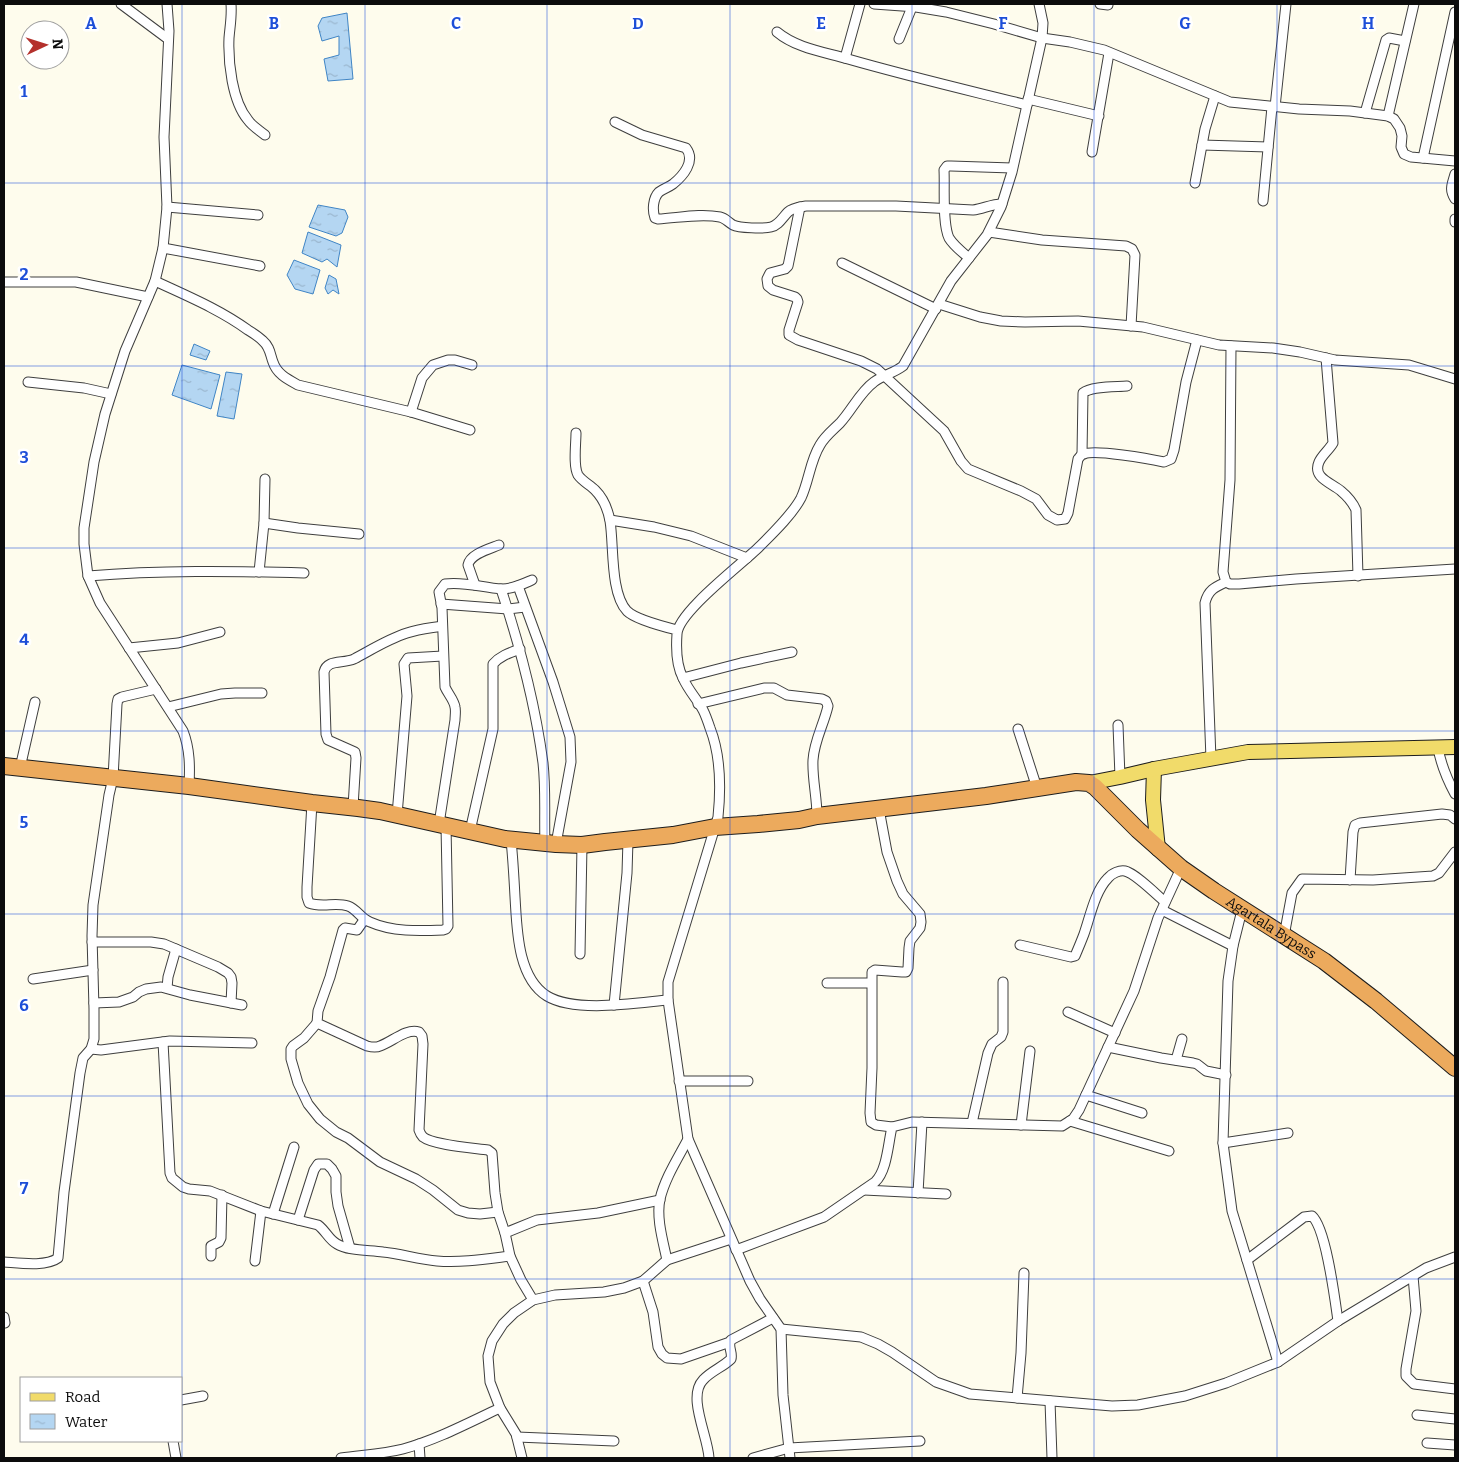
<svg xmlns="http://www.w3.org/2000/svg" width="1459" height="1462" viewBox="0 0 1459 1462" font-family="Bitter,serif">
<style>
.water{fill:url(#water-ripples);stroke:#4085c5}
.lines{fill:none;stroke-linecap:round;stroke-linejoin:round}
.street-casing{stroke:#3f3f3f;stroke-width:11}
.primary-casing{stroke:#1d1d1d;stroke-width:16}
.highway-casing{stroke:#1d1d1d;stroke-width:18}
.street{stroke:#fff;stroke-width:9}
.primary{stroke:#f1db6a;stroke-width:14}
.highway{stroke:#ecaa5d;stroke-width:16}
.grid{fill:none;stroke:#1d4ed8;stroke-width:1;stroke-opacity:0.55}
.labels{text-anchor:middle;stroke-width:5;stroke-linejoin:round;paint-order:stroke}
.street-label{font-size:14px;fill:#0c0c0c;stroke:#fff}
.grid-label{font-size:16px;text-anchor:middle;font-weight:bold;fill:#1d4ed8;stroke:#fff;stroke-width:5;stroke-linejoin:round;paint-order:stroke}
</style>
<defs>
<pattern id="water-ripples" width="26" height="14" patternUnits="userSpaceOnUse" patternTransform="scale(1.25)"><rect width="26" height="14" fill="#b4d6f2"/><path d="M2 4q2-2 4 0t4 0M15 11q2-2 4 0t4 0" fill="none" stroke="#9ab6ce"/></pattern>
</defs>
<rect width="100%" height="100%" fill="#fefced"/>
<g class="water">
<polygon points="347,13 353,79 328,81 324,59 339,55 339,36 322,41 318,26 322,18"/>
<polygon points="318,205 345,210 348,217 342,233 336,236 309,227"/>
<polygon points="308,232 341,245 337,267 327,259 322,262 302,253"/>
<polygon points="294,260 320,270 313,294 295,289 287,275"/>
<polygon points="329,275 336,279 339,294 333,290 328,294 325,288"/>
<polygon points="194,344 210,351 206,360 190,355"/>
<polygon points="182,365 220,375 211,409 172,395"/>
<polygon points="226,372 242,374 234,419 217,416"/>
</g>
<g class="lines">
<defs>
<g id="street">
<polyline points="121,4 168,39"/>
<path d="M167 4 169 31 164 137 167 207 163 248 155 281 125 351 105 414 94 462 84 528V544L88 576 100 603 183 731C190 749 190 767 189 786"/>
<path d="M231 4C232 16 230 26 229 38 228 62 232 101 248 120 252 126 259 130 265 135"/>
<polyline points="874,4 916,7 946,12 994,24 1042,38 1070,42 1104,50 1230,102 1299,109 1350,111 1388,116 1394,119 1400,128 1402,136 1401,147 1404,154 1411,157 1455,161"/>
<polyline points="1100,4 1108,5"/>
<path d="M777 32C796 48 824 52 848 59 907 76 967 90 1027 105"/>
<polyline points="899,39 912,7"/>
<polyline points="845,58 860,4"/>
<polyline points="1028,99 1099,116"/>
<polyline points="1275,107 1286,4"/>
<polyline points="1365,113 1386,40 1389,38 1405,41"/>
<polyline points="1388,116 1414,4"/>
<path d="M615 122 642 135 686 148C696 161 683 176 673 184 669 187 663 189 659 192 653 198 652 210 655 218L658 219C678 218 700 213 720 217 725 218 728 222 733 225 739 228 764 229 771 227 779 225 782 218 788 212 792 208 800 207 806 206H896L973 210C983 209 991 204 1002 204"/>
<polyline points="1202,145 1268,147"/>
<polyline points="1092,152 1109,53"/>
<polyline points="1423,158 1455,12"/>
<path d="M1455 174C1452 185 1449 189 1455 199"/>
<polyline points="1195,183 1205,129 1215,96"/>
<polyline points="1263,201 1272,107"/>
<polyline points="167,207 258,215"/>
<path d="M800 207 788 266 785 269 770 273 767 279 768 286 773 290 795 297 797 299 798 302 789 330V335L798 340 861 361 877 369 944 431 961 461 968 469 1021 491 1036 499 1048 515 1057 520 1065 519 1068 513 1078 459C1080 457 1081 454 1084 454 1094 449 1150 459 1164 462L1171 459 1174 450 1186 382 1197 340"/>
<polyline points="1455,219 1455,222"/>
<polyline points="989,232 1042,240 1126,246 1132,249 1135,255 1131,326"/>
<polyline points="163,248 260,266"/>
<path d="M969 258C962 252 954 246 949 238 942 223 945 187 944 170L947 166H951L1012 168"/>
<polyline points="842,263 936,309"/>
<path d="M155 281C187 296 219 309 248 330 253 333 259 337 263 341 270 347 270 354 273 362 277 374 287 379 298 385L411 412 470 430"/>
<polyline points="5,282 76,282 148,297"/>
<polyline points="939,304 980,317 1001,321 1025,322 1078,321 1143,327 1219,345 1273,348 1300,352 1335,360 1409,365 1455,379"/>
<polyline points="1231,346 1230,480 1223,572 1226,582 1230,584 1239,584 1296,579 1455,569"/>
<path d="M1326 358 1333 443C1329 450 1322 455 1319 462 1312 478 1332 483 1341 491 1347 496 1353 503 1356 510L1358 576"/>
<polyline points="28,382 84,388 111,394"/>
<polyline points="411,412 422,378 433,365 448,360 455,360 472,365"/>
<path d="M576 433C576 444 573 466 578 475 582 481 590 485 595 490 603 498 608 510 610 521 614 545 610 593 627 611 635 619 665 627 677 630"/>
<path d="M1082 454 1083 393C1091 386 1116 387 1127 386"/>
<polyline points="610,520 654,527 691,536 747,558"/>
<polyline points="264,523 298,528 359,534"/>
<polyline points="259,572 264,523 265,479"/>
<path d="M88 576C160 570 232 571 304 573"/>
<path d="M475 585 468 565C470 554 489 549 499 545"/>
<polyline points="518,586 553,682 570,737 571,762 556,844"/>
<path d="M501 589C520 646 535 703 543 763 546 790 544 817 545 844"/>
<polyline points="441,604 508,609 525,607"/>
<polyline points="129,648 178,643 220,632"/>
<polyline points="683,678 741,663 792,652"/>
<path d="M698 704 764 688H774L787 695 822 699 826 701 828 706C824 724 814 741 813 760 812 778 817 797 817 816"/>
<polyline points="168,707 221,694 235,693 262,693"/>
<polyline points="1118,725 1120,777"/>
<polyline points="1018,729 1037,788"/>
<path d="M1438 748C1441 765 1447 779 1455 794"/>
<path d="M1211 759 1205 603C1208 590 1215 587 1226 582"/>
<polyline points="20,768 35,702"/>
<path d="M312 803 307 887V897L309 903C322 908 335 902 348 906 357 909 361 919 370 922 392 932 419 931 443 930L446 929 448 926 446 826"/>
<path d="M353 807 356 758 355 752 328 740 326 734 324 672C327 659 343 664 354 659 371 650 388 639 407 633 419 629 431 628 442 626"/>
<polyline points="879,809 887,852 897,881 903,894 920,914 921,922 920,928 910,941 909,948 908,968 906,972 902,972 875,970 872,972 872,1068 870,1113 871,1122 876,1125 892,1127"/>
<polyline points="397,815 407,696 404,664 408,658 443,656"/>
<path d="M439 824 455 720C455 716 456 711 455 707 454 700 448 694 445 687L442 608 439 592 445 584C464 581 483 588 502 589 513 589 523 584 532 580"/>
<path d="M470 831 493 729V664C500 656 509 653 520 649"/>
<path d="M511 840C513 859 514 878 515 897 517 928 517 977 547 996 575 1013 636 1003 668 1000"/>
<polyline points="1350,880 1353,832 1355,825 1360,823 1442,814 1450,815 1455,819"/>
<polyline points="1162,910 1233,946"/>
<polyline points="1242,910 1233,946 1228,981 1223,1143 1232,1211 1278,1362"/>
<path d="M364 920 357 930 345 928 343 930 330 977 318 1011 317 1023 367 1046C371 1047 376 1048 380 1046 392 1042 406 1028 419 1032L422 1036 423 1044 419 1130C420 1133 421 1135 423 1137 433 1145 474 1148 488 1150L492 1153 495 1193 498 1212 505 1233 510 1256 521 1280 533 1300"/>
<polyline points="1284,936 1292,893 1302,879 1373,880 1433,876 1439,873 1455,852"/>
<polyline points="92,942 151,942 164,944 218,967 228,973 231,977 232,983 231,1003"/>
<path d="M1020 945 1071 957 1075 956C1078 949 1081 942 1084 934 1090 917 1095 891 1108 878 1112 873 1120 870 1125 871 1135 873 1157 895 1165 902"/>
<polyline points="580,954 582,845"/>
<polyline points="33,979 93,970"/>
<polyline points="827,983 871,983"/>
<polyline points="167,988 168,977 176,949"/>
<polyline points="94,1003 119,1002 133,997 139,992 146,989 161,987 190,995 242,1005"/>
<polyline points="614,1005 627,873 628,840"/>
<polyline points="1068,1012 1115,1033"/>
<polyline points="317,1023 304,1038 293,1046 291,1049 291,1059 298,1083 308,1104 320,1119 336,1132 348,1138 380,1162 416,1179 433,1190 458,1210 468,1213 480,1214 498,1212"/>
<path d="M163 1042 170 1173 172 1178 183 1187 189 1189 210 1191 261 1211 318 1225C326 1231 329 1240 337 1244 348 1251 370 1250 383 1252 401 1254 418 1259 437 1261 461 1263 486 1259 510 1256"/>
<polyline points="1108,1047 1161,1058 1193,1063 1197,1064 1206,1071 1226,1075"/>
<polyline points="91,1049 101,1050 170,1041 252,1043"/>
<polyline points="1176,1060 1182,1039"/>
<polyline points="679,1081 748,1081"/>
<polyline points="1086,1095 1142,1113"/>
<polyline points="1070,1121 1169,1151"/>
<polyline points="972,1123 988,1053 992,1044 1001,1037 1003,1032 1003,982"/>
<polyline points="1021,1125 1030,1051"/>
<polyline points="1223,1143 1288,1133"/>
<polyline points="864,1190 946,1194"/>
<polyline points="918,1193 922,1122"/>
<polyline points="273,1214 294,1147"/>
<polyline points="298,1220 314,1170 318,1164 327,1164 332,1169 336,1176 336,1192 338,1206 350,1248"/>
<polyline points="505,1233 537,1220 598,1213 660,1200"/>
<path d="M736 1250 824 1217 875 1182C887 1171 888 1144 892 1127L912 1122 1062 1126 1073 1119 1079 1110 1134 991 1158 918 1181 868"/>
<polyline points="211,1256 211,1246 219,1242 221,1238 222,1195"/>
<path d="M667 1260C663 1241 656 1218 660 1199 665 1178 678 1158 688 1139"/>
<path d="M1247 1260 1304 1217 1312 1216C1326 1228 1335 1300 1338 1321"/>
<polyline points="255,1261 261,1211"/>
<path d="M4 1262C19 1263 46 1267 58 1258L64 1192 80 1073 83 1058 91 1049 94 1039V1009L92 936 93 905 109 795 113 778 117 704 118 699 122 697 156 689"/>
<polyline points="1413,1276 1416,1311 1406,1369 1406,1376 1414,1384 1455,1389"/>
<polyline points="643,1281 653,1312 658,1347 662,1354 667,1358 681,1359 730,1342"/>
<polyline points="4,1317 5,1323"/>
<polyline points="781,1329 861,1337 878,1344 892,1352 936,1382 970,1394 1112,1406 1138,1405 1185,1396 1226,1383 1278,1362 1338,1321 1426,1268 1455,1257"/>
<polyline points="1017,1398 1021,1353 1024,1273"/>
<polyline points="181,1400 203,1396"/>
<polyline points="1050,1401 1052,1458"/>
<polyline points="1417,1415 1455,1419"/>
<polyline points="517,1437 614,1441"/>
<polyline points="173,1441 176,1458"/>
<polyline points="1427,1443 1455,1445"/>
<polyline points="419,1444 420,1458"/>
<path d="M341 1458C361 1455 383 1454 403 1449 436 1440 468 1423 500 1408"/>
<polyline points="522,1458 516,1434 500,1408 490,1382 488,1356 492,1341 503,1324 514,1313 533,1300 555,1295 604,1292 624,1288 643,1281 667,1260 731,1239"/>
<path d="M709 1458C708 1436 687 1397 703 1380 711 1371 723 1367 731 1359 733 1352 727 1346 731 1340L773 1318"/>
<polyline points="753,1458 789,1448 920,1441"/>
<path d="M790 1458 783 1395 781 1329 760 1299 750 1281 688 1139 668 1000V982L718 817C721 788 721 756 710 728 708 722 706 716 703 710 697 699 688 690 683 678 676 665 676 648 677 634 678 612 742 564 759 547 772 534 792 515 801 498 809 481 810 461 820 445 825 436 833 430 840 423 852 410 860 392 874 382 883 375 894 373 903 366L951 281 987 235 1001 207 1012 172 1042 38 1043 23 1039 4"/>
</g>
<g id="primary">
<polyline points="1154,769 1153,800 1158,849"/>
<polyline points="1089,783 1120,777 1154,769 1248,752 1455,747"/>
</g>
<g id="highway">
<path id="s1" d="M4 766 189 786 312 803 358 808 380 811 505 839 556 844 582 845 605 842 673 835 715 827 758 824 799 820 817 816 986 796 1076 782 1089 783 1095 787 1138 830 1181 868 1214 891 1324 961 1376 1001 1455 1068"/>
</g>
</defs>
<use href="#street" class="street-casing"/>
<use href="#primary" class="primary-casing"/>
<use href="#highway" class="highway-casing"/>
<use href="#street" class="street"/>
<use href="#primary" class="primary"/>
<use href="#highway" class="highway"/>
</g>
<path class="grid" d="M182 4V1458M365 4V1458M547 4V1458M730 4V1458M912 4V1458M1094 4V1458M1277 4V1458M4 183H1455M4 366H1455M4 548H1455M4 731H1455M4 914H1455M4 1096H1455M4 1279H1455"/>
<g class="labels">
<g class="street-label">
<text dy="5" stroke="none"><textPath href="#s1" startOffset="1329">Agartala Bypass</textPath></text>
</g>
</g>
<g class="grid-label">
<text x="91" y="29">A</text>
<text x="274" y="29">B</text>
<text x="456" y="29">C</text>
<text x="638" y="29">D</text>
<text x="821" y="29">E</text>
<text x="1003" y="29">F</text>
<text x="1185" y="29">G</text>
<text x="1368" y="29">H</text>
<text x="24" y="97">1</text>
<text x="24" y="280">2</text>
<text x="24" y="463">3</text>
<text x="24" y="645">4</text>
<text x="24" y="828">5</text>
<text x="24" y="1011">6</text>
<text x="24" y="1194">7</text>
</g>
<rect width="1459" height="1462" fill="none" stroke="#0c0c0c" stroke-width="10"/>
<rect x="20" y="1377" width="162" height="65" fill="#ffffff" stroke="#9e9e9e"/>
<rect x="30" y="1393" width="25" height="8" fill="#f1db6a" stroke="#9e9e9e"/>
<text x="65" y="1402" font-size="15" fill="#0c0c0c">Road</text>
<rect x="30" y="1414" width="25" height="15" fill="url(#water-ripples)" stroke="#9e9e9e"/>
<text x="65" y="1427" font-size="15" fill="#0c0c0c">Water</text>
<g transform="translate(45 45) rotate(86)"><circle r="24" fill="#ffffff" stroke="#9e9e9e"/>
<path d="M0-4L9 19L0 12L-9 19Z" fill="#b4312c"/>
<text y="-8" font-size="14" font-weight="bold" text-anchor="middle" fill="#0c0c0c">N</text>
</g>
</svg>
